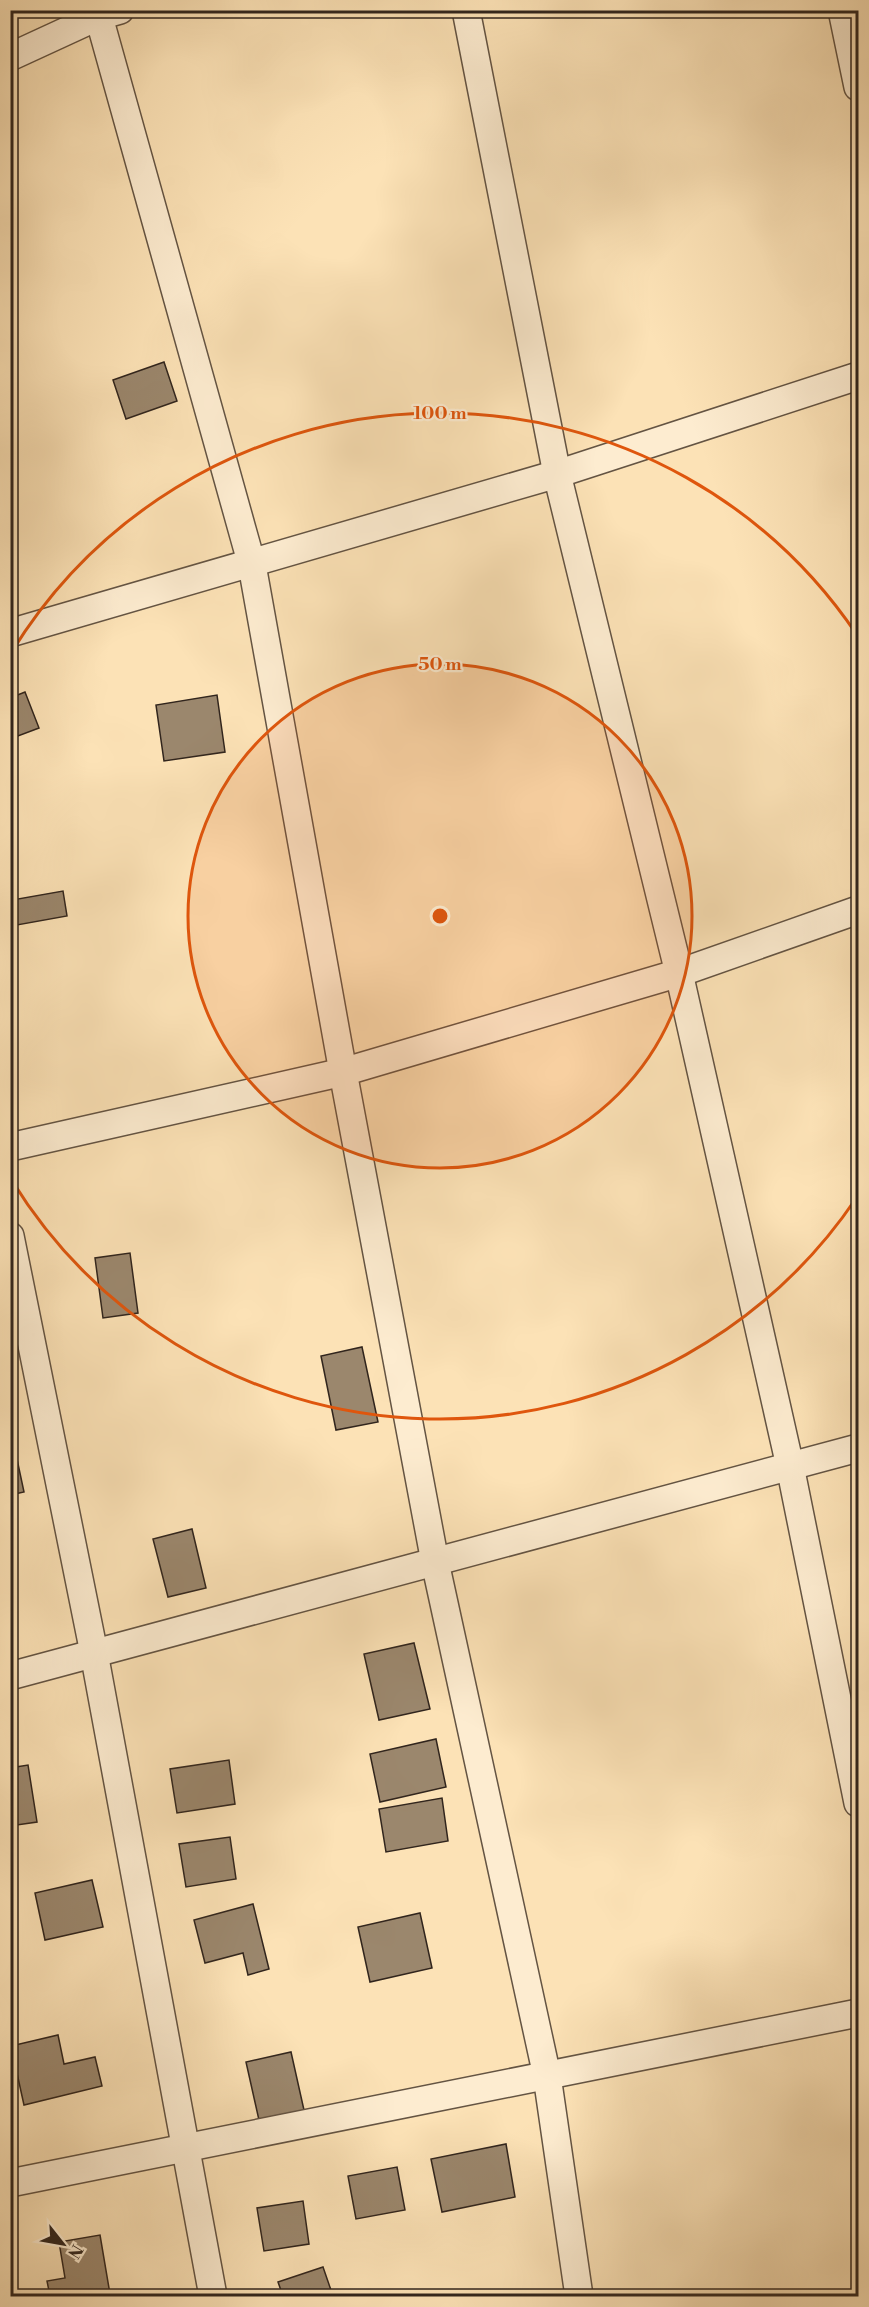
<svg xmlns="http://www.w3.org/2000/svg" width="869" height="2307" viewBox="0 0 869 2307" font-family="'Libre Bodoni',serif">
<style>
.building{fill:#9b876d;stroke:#31251d;stroke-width:1.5}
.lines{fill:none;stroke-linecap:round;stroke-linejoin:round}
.street-casing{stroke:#645443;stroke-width:30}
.street{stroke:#fdecd0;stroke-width:27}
.ring{fill:none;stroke:#df560d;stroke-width:3}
.centre{fill:#df560d;stroke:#fdecd0;stroke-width:3}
.ring-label{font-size:18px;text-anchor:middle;font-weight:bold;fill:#df560d;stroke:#fdecd0;stroke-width:4.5;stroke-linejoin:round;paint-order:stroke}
</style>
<rect width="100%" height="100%" fill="#fce2b6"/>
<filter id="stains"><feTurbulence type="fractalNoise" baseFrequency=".00333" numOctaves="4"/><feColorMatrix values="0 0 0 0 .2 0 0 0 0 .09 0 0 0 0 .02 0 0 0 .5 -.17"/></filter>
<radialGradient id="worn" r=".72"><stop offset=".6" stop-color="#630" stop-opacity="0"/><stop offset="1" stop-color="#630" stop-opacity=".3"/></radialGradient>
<g class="building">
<polygon points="164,362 177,401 126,419 113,380"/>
<polygon points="25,692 39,728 10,739 10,698"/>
<polygon points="217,695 225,752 164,761 156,705"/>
<polygon points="63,891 67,916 17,925 12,900"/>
<polygon points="130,1253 138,1313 103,1318 95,1258"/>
<polygon points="362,1347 378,1422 336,1430 321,1356"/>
<polygon points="11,1431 24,1492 10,1495 10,1431"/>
<polygon points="192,1529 206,1588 168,1597 153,1539"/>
<polygon points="414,1643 430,1709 379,1720 364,1654"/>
<polygon points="436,1739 446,1787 380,1802 370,1754"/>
<polygon points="229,1760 235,1804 177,1813 170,1769"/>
<polygon points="28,1765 37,1822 10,1826 10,1768"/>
<polygon points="442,1798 448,1841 386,1852 379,1809"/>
<polygon points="230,1837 236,1879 186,1887 179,1844"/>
<polygon points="92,1880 103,1927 45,1940 35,1893"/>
<polygon points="253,1904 269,1969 248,1975 243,1953 205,1963 194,1920"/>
<polygon points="420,1913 432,1968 370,1982 358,1927"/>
<polygon points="58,2035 64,2064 95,2057 102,2086 24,2105 11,2046"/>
<polygon points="291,2052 308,2128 263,2138 246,2062"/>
<polygon points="506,2144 515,2197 442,2212 431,2159"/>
<polygon points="397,2167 405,2210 356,2219 348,2176"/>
<polygon points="303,2201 309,2244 264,2251 257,2208"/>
<polygon points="100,2235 110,2294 50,2296 47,2281 65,2278 59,2242"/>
<polygon points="323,2267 333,2296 283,2296 278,2282"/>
</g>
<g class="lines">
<defs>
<g id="street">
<polyline points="97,10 252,565 343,1072 435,1562 547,2076 579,2296"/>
<polyline points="466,10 557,474 679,973 790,1466 858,1803"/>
<polyline points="842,10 858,87"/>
<polyline points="10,57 99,16 120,10"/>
<polyline points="10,633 557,474 858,376"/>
<polyline points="10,1147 343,1072 679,973 858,910"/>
<polyline points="10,1236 94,1653 213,2296"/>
<polyline points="10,1676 858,1448"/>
<polyline points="10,2183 858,2013"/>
</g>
</defs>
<use href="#street" class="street-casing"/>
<use href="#street" class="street"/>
</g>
<circle cx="440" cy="916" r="252" fill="#df560d" fill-opacity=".12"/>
<g class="ring">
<circle cx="440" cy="916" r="252"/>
<path d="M857 1197A503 503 0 0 1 11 1179M11 653A503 503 0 0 1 857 635"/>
</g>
<circle cx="440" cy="916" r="9" class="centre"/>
<g class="ring-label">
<text x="440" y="419">100 m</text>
<text x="440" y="670">50 m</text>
</g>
<rect width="869" height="2307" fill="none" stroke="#fce2b6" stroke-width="36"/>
<rect x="12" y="12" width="845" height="2283" fill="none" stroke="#31251d" stroke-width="3"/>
<rect x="18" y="18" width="833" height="2271" fill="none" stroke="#31251d" stroke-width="1.5"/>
<g transform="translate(63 2244) rotate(121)" stroke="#fdecd0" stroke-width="4.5" paint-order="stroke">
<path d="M0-4.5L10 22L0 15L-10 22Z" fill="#31251d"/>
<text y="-9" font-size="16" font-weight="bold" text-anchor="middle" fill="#31251d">N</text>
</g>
<rect width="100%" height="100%" filter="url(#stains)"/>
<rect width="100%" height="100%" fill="url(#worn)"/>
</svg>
